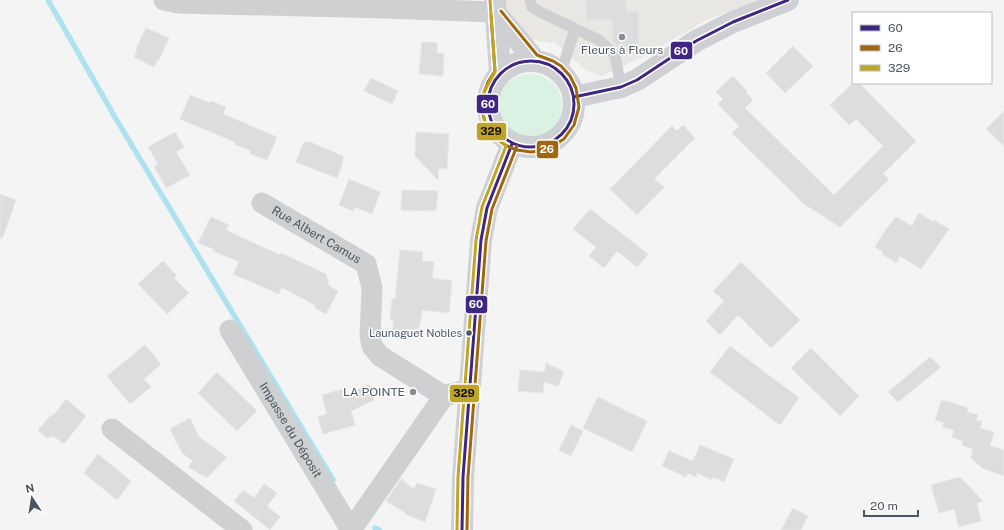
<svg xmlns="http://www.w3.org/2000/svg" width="1004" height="530" viewBox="0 0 1004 530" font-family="'Public Sans',sans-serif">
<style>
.commercial{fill:#e8e7e3}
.green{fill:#d9f2e3}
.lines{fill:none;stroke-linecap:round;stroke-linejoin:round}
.stream{stroke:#aee2f0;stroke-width:5.5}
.building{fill:#ddddde;stroke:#e5e6e7}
.lane{stroke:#ced0d2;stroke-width:11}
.street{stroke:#ced0d2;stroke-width:21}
.secondary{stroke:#ced0d4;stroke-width:22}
.bus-1-casing{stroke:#fff;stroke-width:6}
.bus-2-casing{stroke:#fff;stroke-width:6}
.bus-3-casing{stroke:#fff;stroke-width:6}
.bus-1{stroke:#3f2682;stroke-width:3}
.bus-2{stroke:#a0670f;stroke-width:3}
.bus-3{stroke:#c0a425;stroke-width:3}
.poi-dot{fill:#868d94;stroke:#fff;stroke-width:1.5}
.bus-dot{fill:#4a5661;stroke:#fff;stroke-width:1.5}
.labels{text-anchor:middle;stroke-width:3;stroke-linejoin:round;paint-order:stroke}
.bus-label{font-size:11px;fill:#4a5661;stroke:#fff;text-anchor:end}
.poi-label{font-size:12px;fill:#4a5661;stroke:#fff}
.street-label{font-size:12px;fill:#4a5661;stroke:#fff}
.line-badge{stroke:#fff;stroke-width:1.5}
.badge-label{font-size:11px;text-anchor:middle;font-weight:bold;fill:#fff}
.pale-badge-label{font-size:11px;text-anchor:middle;font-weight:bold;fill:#111}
</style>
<rect width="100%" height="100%" fill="#f4f4f4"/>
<polygon class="commercial" points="504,0 759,0 707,20 642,57 602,76 587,71 555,43 525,39 512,23"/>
<circle class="green" cx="530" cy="106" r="32"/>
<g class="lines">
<g class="stream">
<polyline points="48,0 116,119 333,480"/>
<polyline points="375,528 379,530"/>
</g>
</g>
<g class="building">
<polygon points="586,0 626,0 626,11 639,11 639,47 617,47 612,42 612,20 586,20"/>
<polygon points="146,28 169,38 159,60 158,59 154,67 134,57 137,50 136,49"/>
<polygon points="422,42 437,43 437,53 444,53 443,76 419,74"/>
<polygon points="793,46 813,66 785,93 766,73"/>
<polygon points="733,76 747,91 746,92 753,100 745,108 834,195 883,146 856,119 849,125 830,105 853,83 859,83 916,141 883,174 889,179 840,227 804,204 732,133 739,126 718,104 723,99 716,92"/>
<polygon points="371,78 398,91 392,104 364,91"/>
<polygon points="190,95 210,103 211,101 226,107 223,114 277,137 267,160 250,154 251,151 234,144 235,142 180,119"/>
<polygon points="1004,111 1004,146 986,129"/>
<polygon points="683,125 695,138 654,179 664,187 637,215 610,189 672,126 677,131"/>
<polygon points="175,132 184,147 176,152 190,175 166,188 154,166 158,164 148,147"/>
<polygon points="416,132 449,134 447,169 439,168 438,180 415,156"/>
<polygon points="304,142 310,142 343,156 343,162 337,178 296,162"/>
<polygon points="349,179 380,192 372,214 355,207 353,211 339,205"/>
<polygon points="402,190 438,191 436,211 401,210"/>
<polygon points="0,194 16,200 2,239 0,238"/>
<polygon points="590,209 648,254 637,267 617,251 604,268 589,256 596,247 573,229"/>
<polygon points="919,213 933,222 934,220 949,229 921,269 900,256 896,263 882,254 883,252 875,247 885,231 896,217 912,226"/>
<polygon points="211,217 229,225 226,230 234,234 280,255 281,253 326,274 329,286 338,291 326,314 314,307 315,305 281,287 279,294 233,274 239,262 213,251 214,249 198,243"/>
<polygon points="400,250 423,252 422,261 434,262 432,278 452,281 449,313 422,310 419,329 415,329 414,337 392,334 394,320 390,320 392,299 395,299"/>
<polygon points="163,261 177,276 174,278 189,293 167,314 138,284"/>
<polygon points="741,262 800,320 771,348 738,315 720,335 706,321 724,301 713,291"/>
<polygon points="145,345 161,364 144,379 151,387 130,404 107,376"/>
<polygon points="730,346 799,398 780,425 710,372"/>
<polygon points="811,348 859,396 840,416 791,368"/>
<polygon points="930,357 941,367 898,402 888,392"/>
<polygon points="546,363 564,372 558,386 544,382 543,393 518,391 520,370 545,372"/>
<polygon points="217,372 257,411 237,431 198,393"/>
<polygon points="369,384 374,394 374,400 351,411 355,425 323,434 318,417 327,414 322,395 343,389 345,396"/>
<polygon points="598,397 647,421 632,452 583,428"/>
<polygon points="66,399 86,416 64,444 53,436 47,438 38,430 51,415 53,416"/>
<polygon points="941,401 947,401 968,408 967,412 978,415 976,420 982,422 980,428 994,432 990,446 1004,450 1004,476 982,468 971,458 973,449 962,445 963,441 952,437 954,430 942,427 944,423 935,420"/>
<polygon points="190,418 199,437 227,457 207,478 188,467 193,461 182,453 170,429"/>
<polygon points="571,425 583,431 571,456 559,450"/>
<polygon points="700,445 734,459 724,482 713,477 712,480 697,473 696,477 687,473 686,477 662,466 669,451 693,461"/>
<polygon points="98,454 131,481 117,500 84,473"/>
<polygon points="960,477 983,501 977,503 981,521 959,527 954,509 939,513 931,485"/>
<polygon points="401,479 414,489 417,483 436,489 425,522 405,514 406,513 386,501"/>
<polygon points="264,484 277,493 267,506 280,517 270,530 234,501 243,490 254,498"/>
<polygon points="793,508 808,516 801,530 781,530"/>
</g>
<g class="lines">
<g class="lane">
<polyline points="530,0 532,7 542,13 599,40 615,55 621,87"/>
<polyline points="561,72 575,29"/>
</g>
<g class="street">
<polyline points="164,0 178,3 384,8 495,12"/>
<path id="s1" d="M262 203 366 264 372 288 370 336 372 346 380 356 444 396 470 389"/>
<path id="s2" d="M230 330 351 530"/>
<polyline points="112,429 242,530"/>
<polyline points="351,530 444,396"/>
</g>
<g class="secondary">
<polyline points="495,0 500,73"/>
<polyline points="495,12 536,61"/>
<circle cx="531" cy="104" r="43"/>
<polyline points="574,97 621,87 637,80 696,41 733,22 788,0"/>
<polyline points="462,530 463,477 481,240 487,208 512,144"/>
</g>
<defs>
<g id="bus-1">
<circle cx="531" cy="104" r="43"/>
<polyline points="574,97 621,87 637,80 696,41 733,22 788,0"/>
<polyline points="462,530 463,477 481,240 487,208 512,144"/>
</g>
<g id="bus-2">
<polyline points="491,15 495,71 488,82 484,93 482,111 486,125 495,137 505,145 517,150 531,152 546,150 564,139 574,125 579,107 576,88 570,76 561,66 553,61 537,55 501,11"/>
<polyline points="467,530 468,477 486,241 492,209 517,146"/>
</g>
<polyline id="bus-3" points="457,530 458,477 476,240 482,207 506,146 491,131 485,122 482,112 482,102 484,92 495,72 490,0"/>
</defs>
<use href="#bus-1" class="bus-1-casing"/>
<use href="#bus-2" class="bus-2-casing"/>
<use href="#bus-3" class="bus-3-casing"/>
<use href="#bus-1" class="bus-1"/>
<use href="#bus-2" class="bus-2"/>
<use href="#bus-3" class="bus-3"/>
</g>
<g class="poi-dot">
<circle cx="622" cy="37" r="4"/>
<circle cx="413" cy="392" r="4"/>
</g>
<circle class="bus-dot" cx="469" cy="333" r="3.5"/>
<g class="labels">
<g class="bus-label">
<text x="462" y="337">Launaguet Nobles</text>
</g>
<g class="poi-label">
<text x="622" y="54">Fleurs à Fleurs</text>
<text x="405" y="396" text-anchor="end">LA POINTE</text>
</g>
<g class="street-label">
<text dy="4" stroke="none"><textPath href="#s1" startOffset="63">Rue Albert Camus</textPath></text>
<text dy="4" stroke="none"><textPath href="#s2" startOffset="117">Impasse du Déposit</textPath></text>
</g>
</g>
<g class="line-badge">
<rect x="670" y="41" width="23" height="19" rx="4" fill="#3f2682"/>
<rect x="476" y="94" width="23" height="20" rx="4" fill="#3f2682"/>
<rect x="476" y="122" width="31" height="19" rx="4" fill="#c0a425"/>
<rect x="536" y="140" width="23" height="19" rx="4" fill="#a0670f"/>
<rect x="465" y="295" width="23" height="19" rx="4" fill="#3f2682"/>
<rect x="449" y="384" width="31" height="19" rx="4" fill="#c0a425"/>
</g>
<g class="badge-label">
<text x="681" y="55">60</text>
<text x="488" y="108">60</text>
<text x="547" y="153">26</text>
<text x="476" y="308">60</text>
</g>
<g class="pale-badge-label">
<text x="491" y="135">329</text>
<text x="464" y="397">329</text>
</g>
<rect x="852" y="12" width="140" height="72" fill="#ffffff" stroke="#b7bbc0"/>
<rect x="860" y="25" width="20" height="6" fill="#3f2682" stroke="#b7bbc0"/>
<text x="888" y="32" font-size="12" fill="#4a5661">60</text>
<rect x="860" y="45" width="20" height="6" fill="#a0670f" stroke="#b7bbc0"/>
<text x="888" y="52" font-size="12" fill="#4a5661">26</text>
<rect x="860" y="65" width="20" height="6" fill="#c0a425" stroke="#b7bbc0"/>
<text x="888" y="72" font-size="12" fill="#4a5661">329</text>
<g transform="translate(32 498) rotate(348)" stroke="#ffffff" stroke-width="3" paint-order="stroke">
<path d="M0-3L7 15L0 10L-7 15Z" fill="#4a5661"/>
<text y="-6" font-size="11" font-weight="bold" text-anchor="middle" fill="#4a5661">N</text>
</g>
<path d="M864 510v6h54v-6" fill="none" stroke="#4a5661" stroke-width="2"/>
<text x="870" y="510" font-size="12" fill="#4a5661" stroke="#ffffff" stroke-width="3" paint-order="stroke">20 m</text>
</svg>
